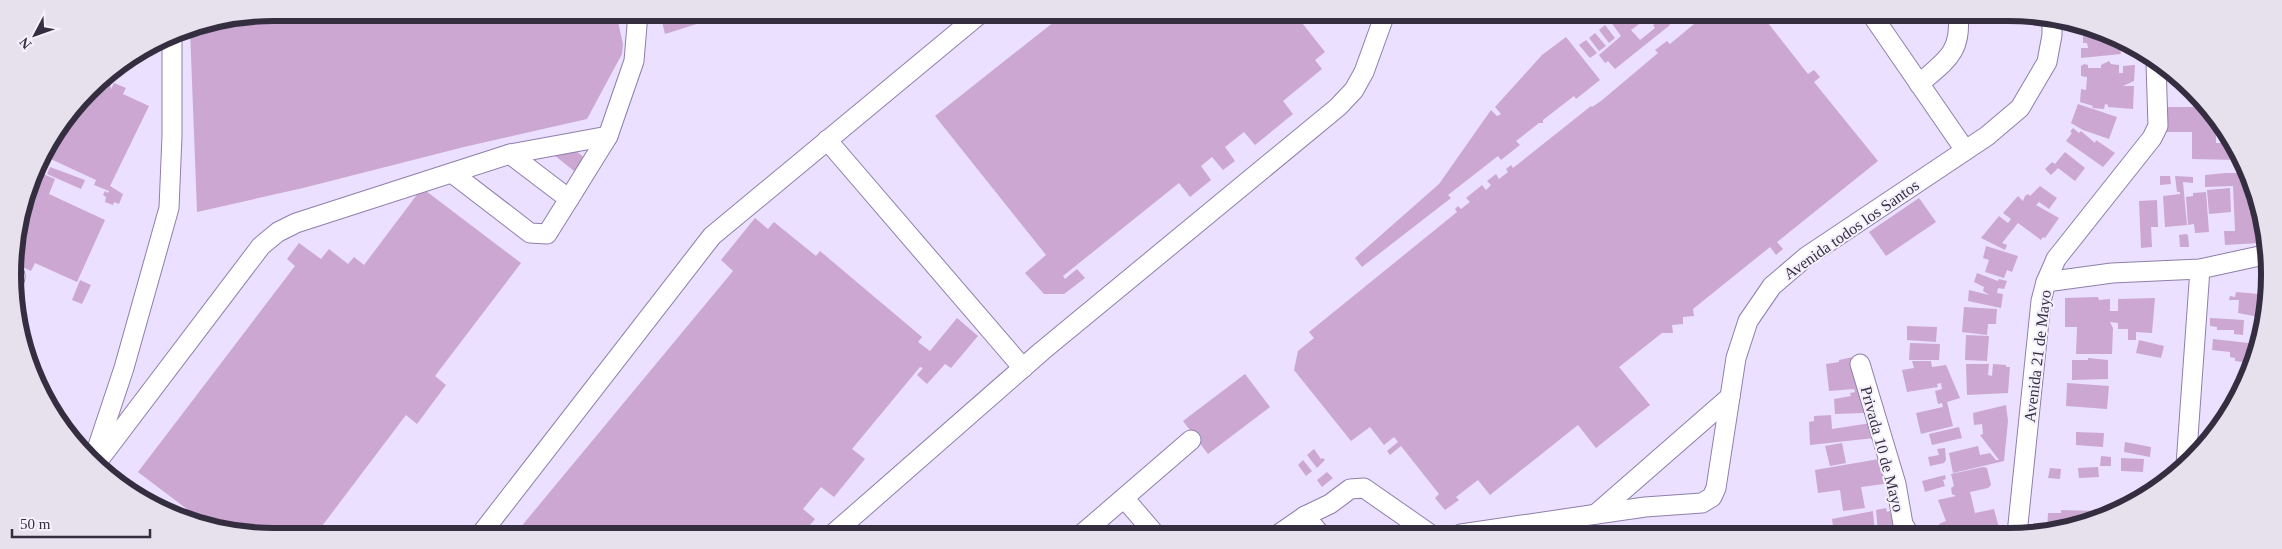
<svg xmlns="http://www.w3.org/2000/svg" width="2282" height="549" viewBox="0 0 2282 549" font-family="Georgia,serif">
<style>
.building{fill:#cba7d2}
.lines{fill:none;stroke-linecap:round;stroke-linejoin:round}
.minor-casing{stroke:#8f7eac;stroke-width:21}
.minor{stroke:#fff;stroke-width:19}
.labels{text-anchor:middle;stroke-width:4;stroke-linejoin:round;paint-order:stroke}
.street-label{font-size:16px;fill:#352e41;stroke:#f5f1fc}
.rim{fill:none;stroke:#352e41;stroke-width:6}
</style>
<rect width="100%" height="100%" fill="#ebe0ff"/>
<g class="building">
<polygon points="274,13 616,13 623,44 622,54 587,119 464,147 303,188 197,212 190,29"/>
<polygon points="660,13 718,13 706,21 665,34"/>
<polygon points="1064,14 1295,14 1325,52 1315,60 1322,69 1283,101 1293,114 1255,145 1244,132 1225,147 1235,161 1223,170 1212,157 1201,166 1211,180 1190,197 1179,183 1063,276 1065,279 1077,269 1085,278 1064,294 1044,294 1025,273 1046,255 935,116"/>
<polygon points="1613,14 1619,14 1621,17 1625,14 1637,14 1642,22 1631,30 1640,40 1655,28 1653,25 1659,20 1661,23 1666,20 1670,25 1615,69 1608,61 1605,63 1599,55 1621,36 1608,18"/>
<polygon points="1706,14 1725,14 1727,17 1730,14 1765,14 1767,16 1764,18 1808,74 1814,70 1820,77 1814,82 1878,161 1777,242 1783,249 1776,255 1770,247 1693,309 1694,316 1683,317 1683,324 1672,325 1673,333 1662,333 1619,367 1650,405 1596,448 1578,425 1490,495 1478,480 1456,497 1459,500 1445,510 1435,498 1439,494 1401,446 1390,455 1387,451 1398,442 1394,437 1384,445 1370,427 1351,441 1294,370 1298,351 1314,338 1309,332 1457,212 1455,209 1458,206 1461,209 1470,202 1466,198 1482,185 1486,190 1491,185 1487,181 1496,174 1499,179 1508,172 1506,169 1511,165 1513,168 1591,106 1592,107 1601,101 1658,53 1655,50 1667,41 1670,44"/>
<polygon points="1605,25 1615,38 1609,43 1599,30"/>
<polygon points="2081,28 2119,41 2121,54 2081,58 2081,48 2088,48 2087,43 2083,43 2083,31 2081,31"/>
<polygon points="1595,33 1606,46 1599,51 1589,38"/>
<polygon points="1566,37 1600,80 1576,99 1574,96 1543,120 1543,123 1539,123 1520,138 1516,141 1520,145 1501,160 1498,156 1448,195 1451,198 1362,267 1355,258 1439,184 1491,110 1497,116 1501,114 1495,107 1542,55"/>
<polygon points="1586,40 1597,53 1590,58 1579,45"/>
<polygon points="2109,61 2111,64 2119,65 2119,73 2123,73 2123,66 2135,65 2134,81 2123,86 2134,86 2133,109 2108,107 2108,105 2105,104 2104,109 2092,108 2093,106 2080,102 2081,89 2086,90 2087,77 2081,76 2081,66 2084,64 2088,65 2088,68 2101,68 2101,65"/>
<polygon points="108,74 111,89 114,83 126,88 123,94 149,106 110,186 123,194 119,204 114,202 113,205 105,202 106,197 103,195 105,191 108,193 109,191 94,185 96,180 42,155 102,78"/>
<polygon points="2192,95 2216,115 2224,133 2216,133 2216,143 2229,143 2229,154 2235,154 2238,160 2192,159 2192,132 2163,132 2166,107 2193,107"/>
<polygon points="2078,104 2117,117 2109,139 2083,130 2071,123"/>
<polygon points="2073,128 2079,133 2081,131 2095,143 2096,140 2115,153 2103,167 2066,141 2072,133 2070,132"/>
<polygon points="572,148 585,158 574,171 554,155"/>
<polygon points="2065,152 2085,168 2075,181 2058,168 2051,175 2045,169 2052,162 2055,164"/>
<polygon points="50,167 85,180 81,189 47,174"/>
<polygon points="36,171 55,179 49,194 105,220 77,282 35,263 31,271 14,263 13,257"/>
<polygon points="2226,173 2244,173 2254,193 2248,193 2248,204 2250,213 2258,213 2259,243 2225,245 2224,231 2235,231 2233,186 2205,187 2205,175"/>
<polygon points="2160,176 2170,176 2171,184 2160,185"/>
<polygon points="2175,176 2193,177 2193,183 2183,182 2187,225 2165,227 2163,196 2180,194 2180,192 2177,192"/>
<polygon points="2040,186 2057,198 2049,209 2039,202 2036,205 2059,218 2045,238 2043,237 2041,240 2018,223 2002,243 2007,245 2005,250 1981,238 1999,216 2008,223 2011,219 2003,213 2018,196 2023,201 2025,196 2028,194 2030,196"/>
<polygon points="422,188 521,263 435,376 446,385 417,424 406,415 316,534 240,534 204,522 138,472 295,266 287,259 299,243 321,259 329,249 348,264 354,257 364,265"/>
<polygon points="2230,188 2231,212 2209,214 2207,190"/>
<polygon points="2206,192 2209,232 2195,233 2194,224 2188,225 2186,197 2193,196 2193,193"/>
<polygon points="1919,198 1936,222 1886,256 1869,232"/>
<polygon points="2157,200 2158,227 2151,227 2152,247 2141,248 2139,201"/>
<polygon points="755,218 768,229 774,222 816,256 820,251 922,337 918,342 930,351 957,318 978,336 951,368 945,364 927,384 917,375 923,368 920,367 852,449 865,459 834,497 821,487 803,509 815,519 803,534 791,534 785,530 781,534 515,534 733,271 721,260"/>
<polygon points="2186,234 2188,235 2189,247 2180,247 2179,235"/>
<polygon points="1986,246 2018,256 2012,272 2007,270 2004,278 1985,272 1989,260 1983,258"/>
<polygon points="1977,273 1998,281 1999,279 2007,281 2004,289 1998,288 1997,293 2003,294 2001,308 1968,301 1969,290 1989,295 1983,291 1984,287 1974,282"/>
<polygon points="80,280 91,285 82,304 72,300"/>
<polygon points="2236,292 2259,294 2259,306 2267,307 2264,318 2238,313 2239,300 2229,300 2230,296 2235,297"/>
<polygon points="2098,297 2099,300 2110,299 2110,311 2118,311 2118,299 2155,298 2152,333 2136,332 2136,340 2128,340 2128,329 2118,329 2118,323 2110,322 2113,328 2112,354 2076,354 2077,327 2065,327 2065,298"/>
<polygon points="1964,307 1997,309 1996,324 1988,324 1987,335 1962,332"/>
<polygon points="2210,318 2244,320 2243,335 2234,334 2234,330 2217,330 2217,327 2210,326"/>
<polygon points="1907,326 1937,327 1936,342 1907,340"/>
<polygon points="1966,335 1989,336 1987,361 1965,360"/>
<polygon points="2213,339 2257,344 2251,363 2235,361 2235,358 2230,357 2230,352 2212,350"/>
<polygon points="2139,340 2164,346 2161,358 2136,353"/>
<polygon points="1910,343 1940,344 1939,360 1909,360"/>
<polygon points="1858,356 1858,391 1864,413 1835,414 1834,399 1851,396 1850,393 1855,392 1854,389 1829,391 1826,364 1839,362 1839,360"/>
<polygon points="2088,358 2108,360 2108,379 2072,380 2072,360 2088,360"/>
<polygon points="1912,361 1931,361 1932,367 1946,365 1960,398 1947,402 1953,426 1921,434 1916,413 1943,407 1942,403 1938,404 1935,391 1942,389 1941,383 1937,384 1938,387 1907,392 1902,370 1914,368"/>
<polygon points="1966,364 1989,364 1988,375 1992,376 1993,364 2006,365 2006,367 2010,367 2008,393 1967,395"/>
<polygon points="1245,374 1270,407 1208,454 1183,421"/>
<polygon points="2067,383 2109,386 2107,409 2066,406"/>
<polygon points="2006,405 2008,421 2004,461 1953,473 1949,453 1978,446 1980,455 1990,453 1996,460 1999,460 1980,435 1983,434 1982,424 1974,425 1973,413"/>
<polygon points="1831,415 1832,429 1871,423 1874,438 1810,445 1809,422 1814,421 1814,416"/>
<polygon points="1959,427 1962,438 1932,445 1929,434"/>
<polygon points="2076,432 2104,433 2103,447 2076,445"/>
<polygon points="2125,442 2151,447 2150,457 2124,452"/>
<polygon points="1842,443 1846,463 1830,466 1825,446"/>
<polygon points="1945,448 1946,460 1944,463 1930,466 1928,457 1939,455 1937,449"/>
<polygon points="1314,449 1321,459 1323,458 1325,460 1317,468 1307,455"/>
<polygon points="2101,456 2111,457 2111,466 2100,466"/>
<polygon points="2121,458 2144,459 2143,472 2121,471"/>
<polygon points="1879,459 1884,484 1861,487 1865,508 1843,511 1840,490 1818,493 1815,470"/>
<polygon points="1303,460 1312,471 1306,476 1298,465"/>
<polygon points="1983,467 1987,468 1991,485 1988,488 1970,492 1975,513 1994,509 1999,528 1975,534 1974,529 1942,534 1939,524 1946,521 1938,500 1956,496 1952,494 1951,488 1954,486 1951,474"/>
<polygon points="2098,467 2099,477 2079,478 2078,468"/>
<polygon points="2050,468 2061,469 2060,479 2048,478"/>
<polygon points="1327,472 1333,478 1322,487 1317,480"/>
<polygon points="1945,475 1946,479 1943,480 1945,486 1925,492 1922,481"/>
<polygon points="1886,508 1887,512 1890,511 1895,531 1878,534 1876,510"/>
<polygon points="2061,510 2096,511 2096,518 2054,531 2047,530 2048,513 2061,513"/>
<polygon points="1873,511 1875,534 1834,534 1832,519"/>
</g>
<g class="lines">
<defs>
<g id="minor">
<polyline points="1872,15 1965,150"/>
<path d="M1919 84C1945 61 1962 53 1958 15"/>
<polyline points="827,140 1023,368"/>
<polyline points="452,173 530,233 547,234 569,199 510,154"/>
<polyline points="569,199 608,136"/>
<polyline points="15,275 15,278"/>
<polyline points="2046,282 2112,273 2200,269 2264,255"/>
<polyline points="1860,364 1896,484 1903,524 1909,534"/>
<polyline points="94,458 124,368 169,208 172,136 172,34"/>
<polyline points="98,461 261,246 278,232 296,223 510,154 608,136 634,61 638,13"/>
<polyline points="2186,465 2200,269"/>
<polyline points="1124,498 1155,534"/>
<polyline points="1596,514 1730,397"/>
<polyline points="481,534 712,236 981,13"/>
<polyline points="833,534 1042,351 1338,107 1354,90 1364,72 1385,14"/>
<polyline points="1082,534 1191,440"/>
<polyline points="1279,534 1305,516"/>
<polyline points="1320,534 1305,516 1330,504 1350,489 1364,488 1430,534"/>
<polyline points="1461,534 1645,507 1702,503 1712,497 1716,488 1736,358 1748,321 1772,286 1806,257 1987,136 2020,108 2047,62 2052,35 2052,18"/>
<polyline points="2017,534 2041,301 2046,282 2056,259 2152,138 2158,126 2156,63"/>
</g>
</defs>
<use href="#minor" class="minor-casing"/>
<use href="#minor" class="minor"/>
</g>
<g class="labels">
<g class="street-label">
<text transform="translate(1851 229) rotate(-35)" y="6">Avenida todos los Santos</text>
<text transform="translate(2037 356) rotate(-83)" y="6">Avenida 21 de Mayo</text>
<text transform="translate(1883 449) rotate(75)" y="6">Privada 10 de Mayo</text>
</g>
</g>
<path d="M0 0H2282V549H0ZM274 21H2008A253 253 0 0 1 2261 274V275A253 253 0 0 1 2008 528H274A253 253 0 0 1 21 275V274A253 253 0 0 1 274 21Z" fill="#e6e1ed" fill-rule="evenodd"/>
<path class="rim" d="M274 21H2008A253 253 0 0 1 2261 274V275A253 253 0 0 1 2008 528H274A253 253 0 0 1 21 275V274A253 253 0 0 1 274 21Z"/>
<g transform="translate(35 35) rotate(229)" stroke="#f5f1fc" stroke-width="4" paint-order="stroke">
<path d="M0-4L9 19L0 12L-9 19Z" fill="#352e41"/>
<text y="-8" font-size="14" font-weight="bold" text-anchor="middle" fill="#352e41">N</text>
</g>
<path d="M12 529v8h138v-8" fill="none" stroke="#352e41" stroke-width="2.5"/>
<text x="20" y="529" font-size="15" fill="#352e41" stroke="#f5f1fc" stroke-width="4" paint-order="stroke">50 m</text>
</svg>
